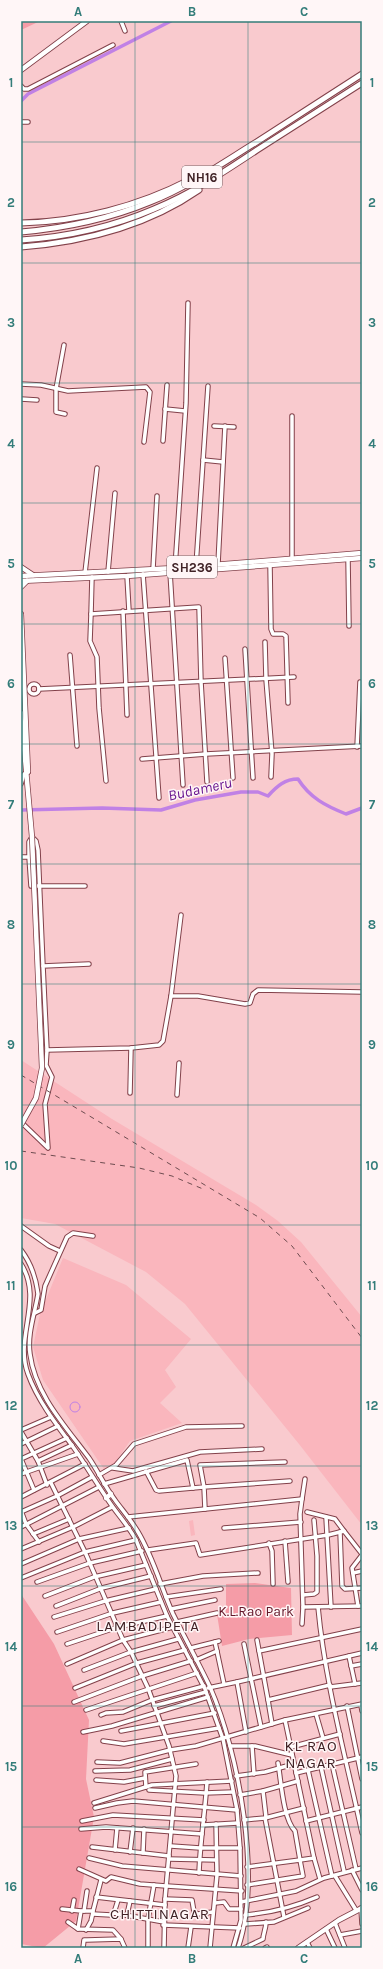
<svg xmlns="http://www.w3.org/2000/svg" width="383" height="1969" viewBox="0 0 383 1969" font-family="Karla,sans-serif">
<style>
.built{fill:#fab6bd}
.green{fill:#f59ca7}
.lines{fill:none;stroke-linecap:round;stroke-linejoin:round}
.stream{stroke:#c081e5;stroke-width:1}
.canal{stroke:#c081e5;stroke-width:3.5}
.minor-casing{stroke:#82414a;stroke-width:5.5}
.major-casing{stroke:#82414a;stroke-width:6}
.highway-casing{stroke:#82414a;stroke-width:7}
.minor{stroke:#fff;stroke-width:3.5}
.major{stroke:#fff;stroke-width:4.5}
.highway{stroke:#fff;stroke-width:5}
.rail{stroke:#6e4c50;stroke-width:1;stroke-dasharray:5 5;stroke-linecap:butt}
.major-bridge-casing{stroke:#82414a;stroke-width:6;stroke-linecap:butt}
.major-bridge{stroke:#fff;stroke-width:4.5}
.grid{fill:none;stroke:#347d7a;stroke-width:1;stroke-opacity:0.55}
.labels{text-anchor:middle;stroke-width:3;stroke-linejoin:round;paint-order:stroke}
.shield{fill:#fff6f7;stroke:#796265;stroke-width:1}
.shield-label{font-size:13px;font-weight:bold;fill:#402226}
.park-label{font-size:14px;fill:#641628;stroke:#fff6f7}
.water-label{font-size:15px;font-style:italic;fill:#6b1790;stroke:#fff6f7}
.neighbourhood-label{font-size:15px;letter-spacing:1px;fill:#402226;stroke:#fff6f7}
.neatline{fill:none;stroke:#347d7a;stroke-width:1.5}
.grid-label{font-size:13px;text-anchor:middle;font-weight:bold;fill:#347d7a}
</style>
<rect width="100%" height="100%" fill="#f9cace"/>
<g class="built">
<polygon points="21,1060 112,1119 256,1205 278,1221 301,1242 362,1317 362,1525 299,1444 185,1304 146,1272 55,1224 21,1218"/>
<polygon points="63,1258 126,1285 191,1339 165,1370 176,1387 160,1403 182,1423 130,1441 114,1464 104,1469 43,1380 33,1347 40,1314"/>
<polygon points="193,1520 195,1535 191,1536 189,1521"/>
</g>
<g class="green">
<polygon points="21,21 49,21 38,22 21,30"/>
<polygon points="255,1583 291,1588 292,1635 249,1639 222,1646 217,1614 226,1612 226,1584"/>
<polygon points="21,1594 54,1644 89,1720 86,1779 94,1817 76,1921 43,1948 21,1944"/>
</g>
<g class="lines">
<circle class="stream" cx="75" cy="1407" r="5"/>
<g class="canal">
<polyline points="21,101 28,94 171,21"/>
<path d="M21 810 102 808 161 810 195 800 241 792H258L268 796C277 786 285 779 298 779 310 798 326 806 346 814L362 808"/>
</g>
<defs>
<g id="minor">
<polyline points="121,21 125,31"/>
<polyline points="21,86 24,89 28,89 113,45"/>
<polyline points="21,122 28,122"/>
<polyline points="64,345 56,389 56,412 65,414"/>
<polyline points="21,384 41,385 68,391 146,387 150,392 144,442"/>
<polyline points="21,399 37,400"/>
<polyline points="165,409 185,411"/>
<polyline points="292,416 292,558"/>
<polyline points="214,426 234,427"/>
<polyline points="163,441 167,385"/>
<polyline points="203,460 223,462"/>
<polyline points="348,559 349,626"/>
<polyline points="218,564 225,426"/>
<polyline points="270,565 271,629 273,634 283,634 286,636 288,703"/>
<polyline points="196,566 208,386"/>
<polyline points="175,568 186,403 188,303"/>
<polyline points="153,569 157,496"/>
<polyline points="108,572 115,493"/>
<polyline points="170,572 183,785"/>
<polyline points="85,573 97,468"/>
<polyline points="143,574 159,798"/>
<polyline points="127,576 129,611"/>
<polyline points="92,577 91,614 199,607 201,682 207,782"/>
<polyline points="123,611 127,715"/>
<polyline points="91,614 90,641 97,657 99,708 106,781"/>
<polyline points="265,642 266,679 272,754 271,777"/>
<polyline points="245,649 253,778"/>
<polyline points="70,655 77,746"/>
<polyline points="225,658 233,778"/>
<circle cx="34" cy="689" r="5"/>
<polyline points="39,689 294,677"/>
<polyline points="357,747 360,682"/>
<polyline points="142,759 206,754 362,746"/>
<polyline points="21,784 24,774 28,772"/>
<polyline points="21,857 29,857 31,886 85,886"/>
<polyline points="29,857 29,842 32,837 36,841 38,850 43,966"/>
<polyline points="89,964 43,966 47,1050 131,1048 159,1045 163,1041 171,996 181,915"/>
<polyline points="171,996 198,996 245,1004 250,1003 253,994 258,990 362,992"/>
<polyline points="130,1093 131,1048"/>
<polyline points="177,1095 179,1063"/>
<polyline points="21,1122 48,1148 45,1104 52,1077 46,1065 47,1050"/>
<polyline points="21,1226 49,1246 60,1251"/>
<path d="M21 1250C31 1263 36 1278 38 1294 35 1313 27 1334 30 1354 35 1394 66 1427 89 1458 98 1471 105 1487 115 1500 123 1511 131 1520 138 1532 153 1557 161 1587 173 1614 185 1638 198 1662 210 1687 239 1753 262 1879 238 1948"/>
<path d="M21 1264C44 1300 14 1337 28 1374 37 1399 55 1423 71 1444 84 1462 95 1481 108 1500 117 1514 128 1525 136 1540L167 1616 205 1689 223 1739 237 1810 240 1848 241 1920 233 1948"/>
<polyline points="35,1313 41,1310 45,1286 67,1237 73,1233 93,1236"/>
<polyline points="21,1430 51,1417"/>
<polyline points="21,1432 38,1461 47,1485"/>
<polyline points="21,1444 58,1426"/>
<polyline points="21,1459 67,1438"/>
<polyline points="21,1459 34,1490"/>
<polyline points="38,1461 72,1445"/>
<polyline points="113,1468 133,1471 200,1452 262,1449"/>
<polyline points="146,1471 156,1490 159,1491 204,1487 200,1465 285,1462"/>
<polyline points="21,1474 78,1454"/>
<polyline points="99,1475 116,1465 134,1444 186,1427 242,1426"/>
<polyline points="51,1483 85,1552 123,1640 131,1652 148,1688 169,1746 176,1776 165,1899 164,1948"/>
<polyline points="104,1484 187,1460 193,1488"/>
<polyline points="21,1497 85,1464"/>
<polyline points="302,1499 305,1479"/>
<polyline points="205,1509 204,1487 290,1481"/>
<polyline points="21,1511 26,1524 39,1542"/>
<polyline points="21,1512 57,1496 92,1477"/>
<polyline points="307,1512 335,1519 344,1531"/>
<polyline points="128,1517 302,1499 300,1514 303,1607 362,1606"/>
<polyline points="326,1517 331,1607"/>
<polyline points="21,1527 99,1487"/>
<polyline points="224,1528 301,1522"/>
<polyline points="340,1532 342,1586 345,1589 362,1588"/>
<polyline points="33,1534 69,1519"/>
<polyline points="285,1541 288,1582"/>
<polyline points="269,1543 272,1551 273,1584"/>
<polyline points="21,1549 73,1527 112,1507"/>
<polyline points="148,1550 196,1543 200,1555 328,1535 344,1531 362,1554"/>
<polyline points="21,1564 79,1539 129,1528"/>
<polyline points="353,1573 362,1571"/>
<polyline points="21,1578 85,1552 136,1540"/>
<polyline points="37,1582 90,1563 142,1551"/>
<polyline points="160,1584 203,1576 258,1573"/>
<polyline points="303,1595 314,1594 317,1592 317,1556 314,1520"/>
<polyline points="45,1596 94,1577 146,1565"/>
<polyline points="166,1597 221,1589"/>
<polyline points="56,1606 102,1588 151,1576"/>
<polyline points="358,1606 352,1568 362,1555"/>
<path d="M318 1607C325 1683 346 1758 362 1833"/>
<polyline points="171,1609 215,1600"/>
<polyline points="54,1617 105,1601 156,1589"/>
<polyline points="177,1622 217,1613"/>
<polyline points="302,1624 303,1607"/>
<polyline points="57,1632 113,1613 161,1602"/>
<polyline points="257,1640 268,1700 330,1685"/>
<polyline points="215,1642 224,1684"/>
<polyline points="67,1644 118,1627 167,1616"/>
<polyline points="244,1644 261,1727"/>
<polyline points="191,1648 219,1641"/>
<polyline points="259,1651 362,1629"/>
<polyline points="349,1656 355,1684"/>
<polyline points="196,1660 217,1651"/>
<polyline points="67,1664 123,1640 173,1627"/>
<polyline points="351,1666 362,1664"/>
<polyline points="84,1670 131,1652 178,1639"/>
<polyline points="330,1687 362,1683"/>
<polyline points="75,1688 137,1663 185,1650"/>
<polyline points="208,1688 237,1682"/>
<polyline points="268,1700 272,1724"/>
<polyline points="74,1702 142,1676 191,1661"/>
<polyline points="361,1705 362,1711"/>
<polyline points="154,1706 206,1692"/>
<polyline points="347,1706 362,1779"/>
<polyline points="86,1710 197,1673"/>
<polyline points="316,1714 323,1738"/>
<polyline points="101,1715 106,1713 123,1712 152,1700 204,1686"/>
<polyline points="285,1720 362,1704"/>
<polyline points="121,1731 215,1713"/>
<polyline points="83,1732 112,1726 208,1697"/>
<polyline points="246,1732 237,1682 362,1653"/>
<polyline points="103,1741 124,1744 219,1728"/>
<polyline points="230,1746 255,1746 292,1755"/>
<polyline points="252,1746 254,1774"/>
<polyline points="291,1747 340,1734"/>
<path d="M97 1762 120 1763 170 1750 196 1746 285 1720 314 1858 300 1860 295 1831C283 1819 281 1780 278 1763"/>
<polyline points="332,1764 356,1869"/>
<polyline points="321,1767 344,1871"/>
<polyline points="308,1770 332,1876"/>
<polyline points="95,1771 130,1770 172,1759"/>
<polyline points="296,1773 362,1757"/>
<polyline points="236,1776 265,1772 294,1764"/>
<polyline points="96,1780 124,1782 145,1778"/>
<polyline points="146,1787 145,1772 196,1764"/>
<polyline points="149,1790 205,1793 233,1792"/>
<polyline points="263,1791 266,1817"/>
<polyline points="240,1795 263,1791 298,1781"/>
<polyline points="94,1803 152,1785 232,1781"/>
<polyline points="95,1808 117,1803 133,1801 237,1810"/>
<polyline points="265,1818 284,1917"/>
<polyline points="244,1820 265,1818 304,1808"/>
<polyline points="82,1821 113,1815 204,1820"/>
<polyline points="306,1821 362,1807"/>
<polyline points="203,1825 238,1823"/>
<polyline points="81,1829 106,1827 202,1834"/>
<polyline points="171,1846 200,1848 240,1848"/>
<polyline points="92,1847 169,1856"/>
<polyline points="115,1850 117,1828"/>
<polyline points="130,1852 133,1828"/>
<polyline points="143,1853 144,1829"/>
<polyline points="89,1858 122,1866 241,1876"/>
<polyline points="314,1858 320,1879"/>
<polyline points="169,1859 216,1860"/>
<polyline points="247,1867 300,1860 303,1876 247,1885"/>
<polyline points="79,1869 106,1881 111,1877 140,1884 166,1886"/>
<polyline points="352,1870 362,1890"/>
<path d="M199 1873C200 1843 205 1812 207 1782"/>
<polyline points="335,1876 356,1910"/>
<polyline points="167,1886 242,1891"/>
<polyline points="96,1897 165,1905"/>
<polyline points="165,1899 192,1900 194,1912 198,1914 213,1912"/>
<polyline points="241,1902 296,1891 324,1878 362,1868"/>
<polyline points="215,1903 224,1902 229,1909 241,1909"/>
<polyline points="361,1908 362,1924"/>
<polyline points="62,1909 81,1911 78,1929"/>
<polyline points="72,1911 74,1900"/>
<polyline points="82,1911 84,1911 87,1891"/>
<polyline points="84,1911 93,1911 101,1880"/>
<polyline points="114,1913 118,1900"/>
<polyline points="93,1914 111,1915 114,1913 164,1922"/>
<polyline points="127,1915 130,1901"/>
<path d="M245 1915C270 1913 294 1907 317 1897"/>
<polyline points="68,1922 78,1929 113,1930 121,1939"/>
<polyline points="335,1923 345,1948"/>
<polyline points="245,1924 274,1922 308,1908"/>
<polyline points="163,1925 240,1928"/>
<polyline points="326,1929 335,1948"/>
<polyline points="86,1930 91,1921 93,1912"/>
<polyline points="340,1935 362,1931"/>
<polyline points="307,1942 310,1948"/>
<polyline points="83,1948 84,1940 87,1940 121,1939 125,1948"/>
<polyline points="148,1948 148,1919 154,1885"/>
<polyline points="188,1948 191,1927"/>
<polyline points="210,1948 217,1875 216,1824"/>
<path d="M244 1948 263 1939C263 1934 266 1929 266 1922"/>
<polyline points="265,1948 267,1947"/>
</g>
<g id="major">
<polyline points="21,70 87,21"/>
<polyline points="21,567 33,575"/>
<polyline points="21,576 175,568 362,553"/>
<polyline points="21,581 127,576 362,558"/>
<polyline points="21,587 27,581"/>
<polyline points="21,614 28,772"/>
<polyline points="21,713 32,837"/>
<polyline points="106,1498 111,1494"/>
<polyline points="298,1948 339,1920 362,1908"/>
</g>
<g id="highway">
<path d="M21 223C78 222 139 206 189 180"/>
<path d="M21 232C66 228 109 219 150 202 188 187 221 164 255 143 291 120 326 97 362 74"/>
<path d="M21 240C67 237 112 227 154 209 191 194 224 172 257 150 292 128 327 105 362 83"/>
<path d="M21 247C84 242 147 226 199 190"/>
</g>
</defs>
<use href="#minor" class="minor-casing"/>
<use href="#major" class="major-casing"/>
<use href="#highway" class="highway-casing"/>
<use href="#minor" class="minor"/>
<use href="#major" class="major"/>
<use href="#highway" class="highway"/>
<g class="rail">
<polyline points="21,1075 260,1218 292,1246 362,1338"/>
<polyline points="21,1151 139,1168 172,1176 203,1189"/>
</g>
<defs>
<polyline id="major-bridge" points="21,1125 36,1098 42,1068 32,837"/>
</defs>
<use href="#major-bridge" class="major-bridge-casing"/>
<use href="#major-bridge" class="major-bridge"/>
</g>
<path class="grid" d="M135 21V1948M248 21V1948M21 142H362M21 263H362M21 383H362M21 503H362M21 624H362M21 744H362M21 864H362M21 984H362M21 1105H362M21 1225H362M21 1345H362M21 1466H362M21 1586H362M21 1706H362M21 1827H362"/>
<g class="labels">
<g class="shield">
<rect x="182" y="166" width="40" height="22" rx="3"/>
<rect x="167" y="556" width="50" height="22" rx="3"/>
</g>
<g class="shield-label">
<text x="202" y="182">NH16</text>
<text x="192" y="572">SH236</text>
</g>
<g class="park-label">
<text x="256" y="1616">K.L.Rao Park</text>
</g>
<g class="water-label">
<text transform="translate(200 789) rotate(-12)" y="5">Budameru</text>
</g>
<g class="neighbourhood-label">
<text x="148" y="1631">LAMBADIPETA</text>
<text x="311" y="1751">KL RAO<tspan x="311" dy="17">NAGAR</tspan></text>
<text x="160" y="1919">CHITTINAGAR</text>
</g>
</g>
<rect width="383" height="1969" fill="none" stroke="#fff6f7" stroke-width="44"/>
<rect x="22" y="22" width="339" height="1925" class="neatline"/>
<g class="grid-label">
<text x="78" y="16">A</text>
<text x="192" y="16">B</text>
<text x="304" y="16">C</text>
<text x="11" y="87">1</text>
<text x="372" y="87">1</text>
<text x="11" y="207">2</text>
<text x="372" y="207">2</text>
<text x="11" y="327">3</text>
<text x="372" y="327">3</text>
<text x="11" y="448">4</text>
<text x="372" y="448">4</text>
<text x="11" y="568">5</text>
<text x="372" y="568">5</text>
<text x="11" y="688">6</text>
<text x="372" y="688">6</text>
<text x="11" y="809">7</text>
<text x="372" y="809">7</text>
<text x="11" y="929">8</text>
<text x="372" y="929">8</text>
<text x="11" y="1049">9</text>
<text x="372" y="1049">9</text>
<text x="11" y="1170">10</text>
<text x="372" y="1170">10</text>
<text x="11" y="1290">11</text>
<text x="372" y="1290">11</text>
<text x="11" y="1410">12</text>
<text x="372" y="1410">12</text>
<text x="11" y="1530">13</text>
<text x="372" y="1530">13</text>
<text x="11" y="1651">14</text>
<text x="372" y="1651">14</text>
<text x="11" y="1771">15</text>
<text x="372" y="1771">15</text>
<text x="11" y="1891">16</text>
<text x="372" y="1891">16</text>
<text x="78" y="1963">A</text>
<text x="192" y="1963">B</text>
<text x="304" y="1963">C</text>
</g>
</svg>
